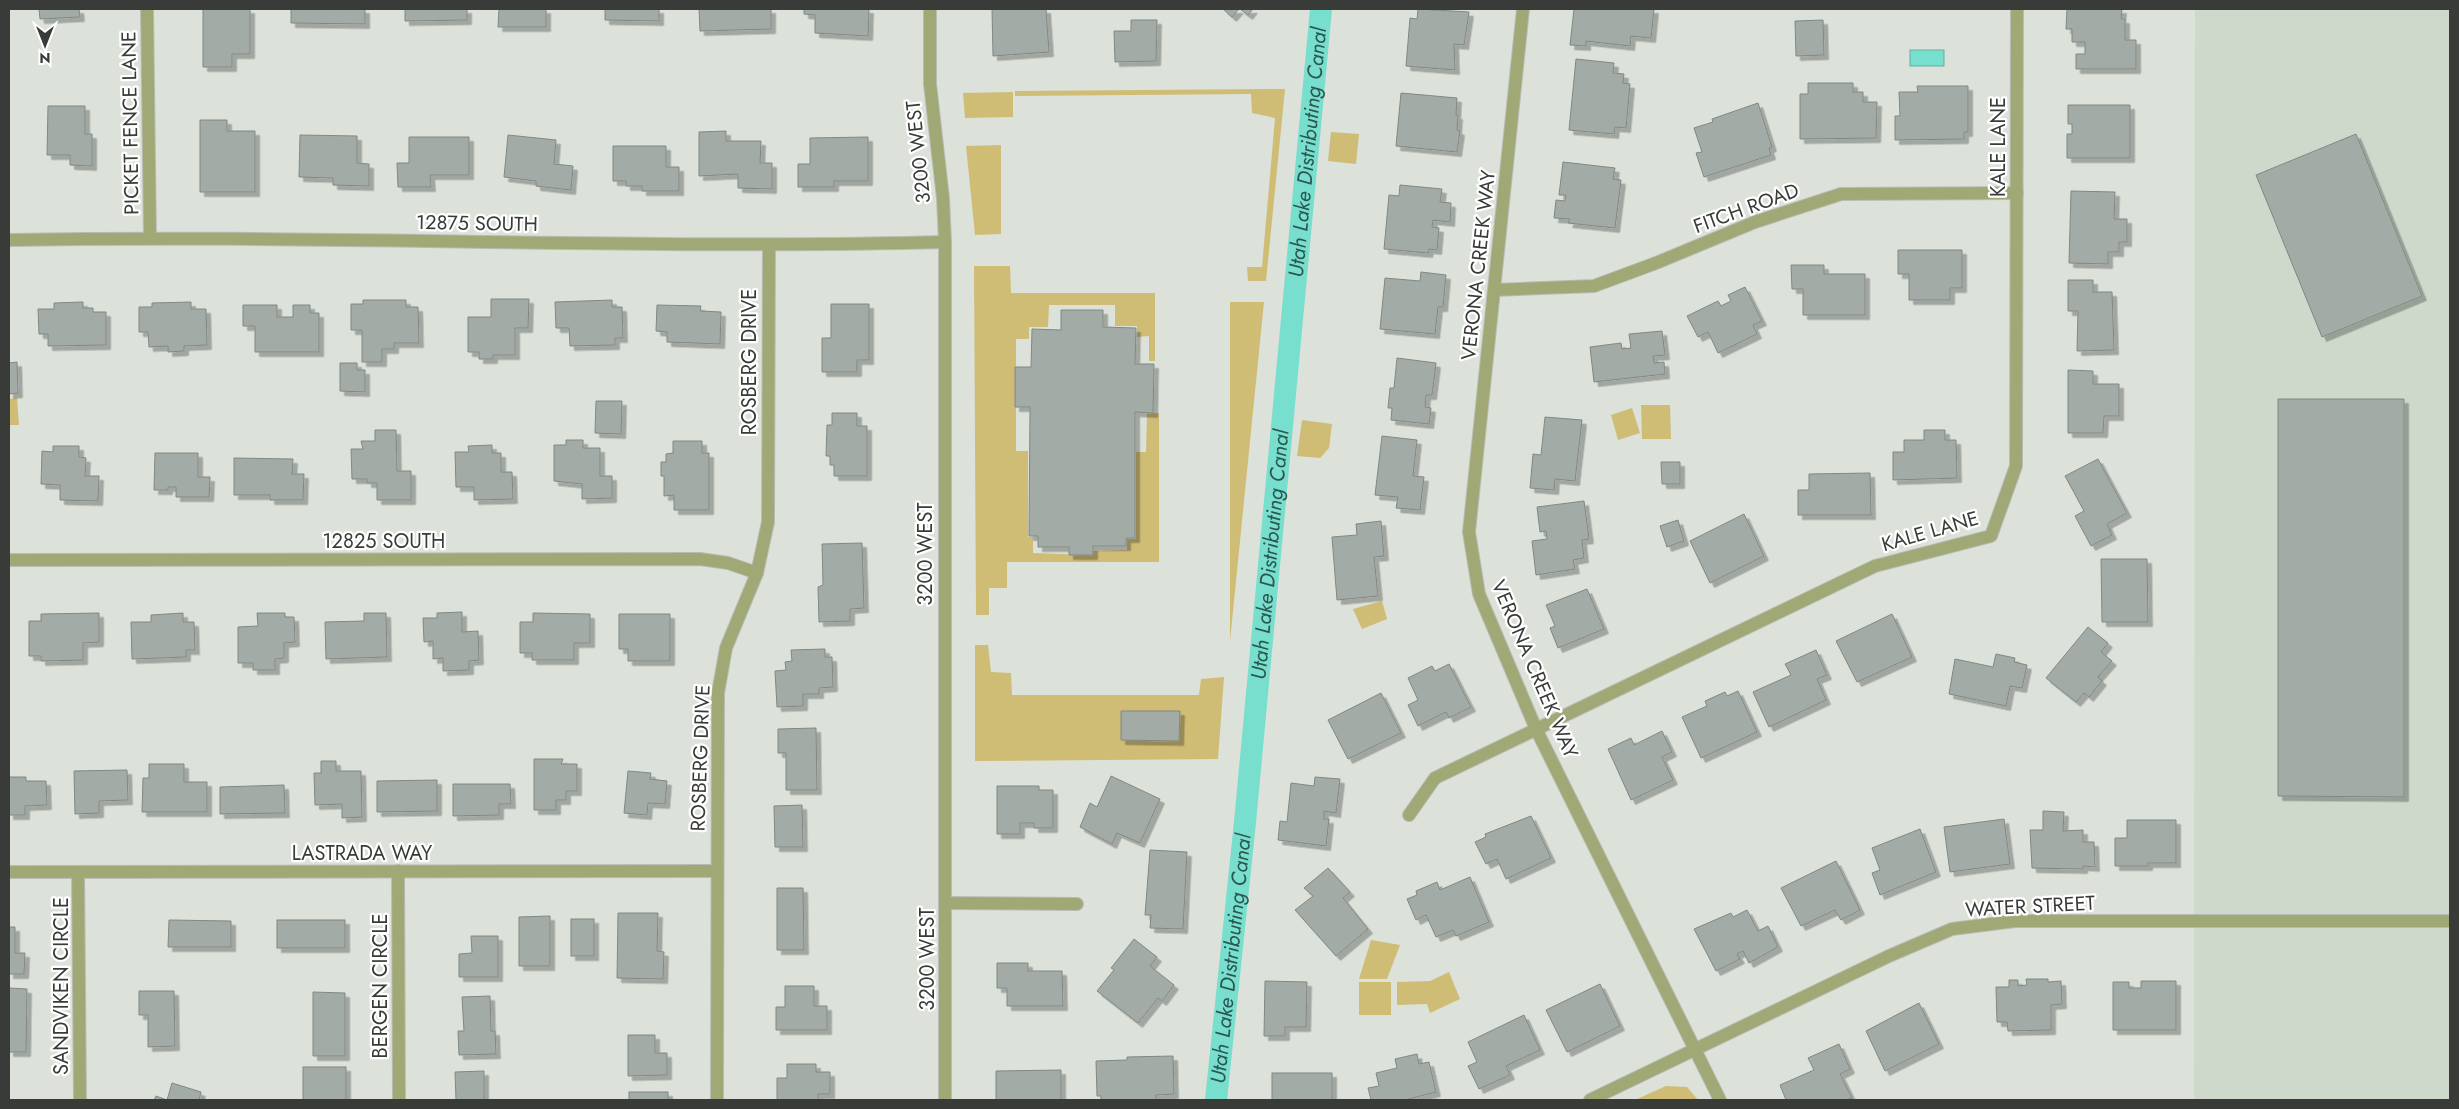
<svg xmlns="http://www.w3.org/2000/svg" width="2459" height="1109" viewBox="0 0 2459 1109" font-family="Jost,sans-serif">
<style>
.built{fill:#cfd9cb}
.green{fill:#cfbc75}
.water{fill:#78decd;stroke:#65ada0}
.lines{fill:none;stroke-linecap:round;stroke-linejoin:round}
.canal{stroke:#78decd;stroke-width:22}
.building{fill:#a2aba6;stroke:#808884;filter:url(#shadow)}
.minor-casing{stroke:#b8bdb6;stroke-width:14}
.minor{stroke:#a0a975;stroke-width:12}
.labels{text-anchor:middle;stroke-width:4.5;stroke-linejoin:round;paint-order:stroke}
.street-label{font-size:20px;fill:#383b38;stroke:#fff}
.water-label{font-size:21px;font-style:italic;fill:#2a5750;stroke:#fff}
</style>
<defs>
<filter id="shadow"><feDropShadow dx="4.5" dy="4.5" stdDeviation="0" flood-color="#0004"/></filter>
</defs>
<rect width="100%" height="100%" fill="#dce2da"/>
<polygon class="built" points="2195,9 2450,9 2450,1100 2194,1100"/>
<g class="green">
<polygon points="1285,89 1266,281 1248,281 1247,267 1262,267 1275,118 1252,113 1251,94 1015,96 1015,91"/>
<polygon points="1013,92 1013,117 965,118 963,93"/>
<polygon points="1331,132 1359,134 1356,164 1328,161"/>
<polygon points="1001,145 1001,234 975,235 966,146"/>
<polygon points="974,266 1010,266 1011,293 1155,293 1155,361 1149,361 1149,336 1137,337 1137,326 1115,326 1115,305 1049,305 1048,327 1029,327 1029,339 1016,339 1016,451 1028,451 1028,537 1033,537 1033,553 1093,555 1093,551 1127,550 1127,539 1136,539 1136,452 1146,452 1147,413 1159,413 1159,562 1007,562 1007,588 989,588 989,615 976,615"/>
<polygon points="1230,302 1264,302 1230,641"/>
<polygon points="17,398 19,425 9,425 9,399"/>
<polygon points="1641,405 1670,405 1671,439 1642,439"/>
<polygon points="1632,408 1640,433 1618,440 1611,415"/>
<polygon points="1302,420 1332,424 1329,448 1320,458 1297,456"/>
<polygon points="1382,601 1387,619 1362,629 1353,609"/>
<polygon points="975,645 988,645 991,672 1011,673 1012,695 1199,695 1201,679 1224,677 1218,759 975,761"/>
<polygon points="1371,940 1400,945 1387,979 1359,979"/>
<polygon points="1449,972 1460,999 1430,1013 1427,1004 1397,1005 1397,982 1430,981"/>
<rect x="1359" y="982" width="32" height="33"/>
<polygon points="1666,1086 1687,1087 1698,1100 1635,1100"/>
</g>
<rect class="water" x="1910" y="50" width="34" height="16"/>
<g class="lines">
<path class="canal" id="s1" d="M1216 1100 1245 822 1321 9"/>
</g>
<g class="building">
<polygon points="39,9 79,9 80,17 40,19"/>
<polygon points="203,9 250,9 250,54 232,54 232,67 203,67"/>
<polygon points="291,9 365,9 365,24 291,23"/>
<polygon points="405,9 467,9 467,20 405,21"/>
<polygon points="499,9 546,9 546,27 498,27"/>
<polygon points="605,9 659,9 659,21 605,20"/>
<polygon points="699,9 771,9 771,29 700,31"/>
<polygon points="804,9 869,9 868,36 815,33 815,15 804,14"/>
<polygon points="992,9 1046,9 1049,52 993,56"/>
<polygon points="1223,9 1239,9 1232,17"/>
<polygon points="1240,9 1253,9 1248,15"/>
<polygon points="1418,9 1469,12 1464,45 1454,44 1455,70 1406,66 1410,18 1417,19"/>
<polygon points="1574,9 1654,9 1651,38 1631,36 1630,46 1586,41 1586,46 1570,45"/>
<polygon points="2067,9 2122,9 2121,19 2125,19 2125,40 2136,40 2136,69 2076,69 2076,54 2085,54 2085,42 2072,42 2072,29 2066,29"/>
<polygon points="1131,20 1157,20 1156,61 1115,62 1114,31 1131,31"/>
<polygon points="1823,20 1824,55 1796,56 1795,21"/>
<polygon points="1576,59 1614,63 1613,73 1624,74 1623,83 1630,84 1626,128 1615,127 1614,134 1569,130"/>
<polygon points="1808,83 1853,83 1853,92 1863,92 1863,102 1877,102 1876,138 1800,139 1800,94 1808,94"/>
<polygon points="1917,86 1968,86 1968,132 1964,132 1964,139 1895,140 1895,116 1900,116 1899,92 1918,92"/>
<polygon points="1401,93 1457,98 1456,115 1458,115 1457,130 1460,131 1457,152 1396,146"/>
<polygon points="1758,103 1772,147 1769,148 1771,155 1704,177 1696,153 1702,152 1694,128 1713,122 1712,119"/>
<polygon points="2068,105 2130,105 2130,158 2067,158 2067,134 2072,134 2072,124 2068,124"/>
<polygon points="48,106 85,106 85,134 92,134 92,166 70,165 70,155 47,155"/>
<polygon points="200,120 227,120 227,131 255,131 255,192 200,192"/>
<polygon points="726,131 726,141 761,141 760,163 772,163 772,189 738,188 738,174 699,176 699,132"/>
<polygon points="2356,134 2422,296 2322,337 2256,175"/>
<polygon points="300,135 357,136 357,163 369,164 369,186 333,185 333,178 299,177"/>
<polygon points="508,135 556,140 554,164 573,166 571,190 536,186 536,181 504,177"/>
<polygon points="409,137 469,137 469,175 430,175 431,187 398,187 397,163 409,163"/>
<polygon points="868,137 868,181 834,181 834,187 798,187 798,164 810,164 810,138"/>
<polygon points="613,146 666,146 666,167 679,167 679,191 642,191 642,186 626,186 626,181 613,181"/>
<polygon points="1563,162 1615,168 1613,179 1621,180 1615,228 1568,223 1570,219 1554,218 1556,200 1565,201 1566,195 1559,195"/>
<polygon points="1400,185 1442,189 1440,202 1451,203 1450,222 1433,220 1432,227 1439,228 1437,250 1429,249 1428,253 1384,249 1389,195 1399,196"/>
<polygon points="2071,191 2115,192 2114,219 2127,219 2127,242 2119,242 2119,252 2108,252 2108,264 2069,263"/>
<polygon points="1898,250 1962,250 1962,288 1950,288 1950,300 1909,300 1909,274 1898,274"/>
<polygon points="1791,265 1824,265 1824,274 1865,274 1865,315 1803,315 1803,289 1792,289"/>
<polygon points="1421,272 1446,275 1443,307 1438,307 1435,334 1380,329 1385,278 1420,281"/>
<polygon points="2068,280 2093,280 2093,292 2112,292 2114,350 2077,351 2078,311 2068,311"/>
<polygon points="1745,287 1762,321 1753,325 1757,334 1718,353 1708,332 1698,337 1687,316 1718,301 1721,306 1731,301 1728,295"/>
<polygon points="491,299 529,299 528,328 515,328 515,355 493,355 493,359 479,359 479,352 468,352 468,317 491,317"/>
<polygon points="363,300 406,300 406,307 418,307 419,343 394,343 394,349 382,349 382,362 362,362 362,330 351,330 351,304 363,304"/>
<polygon points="612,300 612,307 622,307 623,338 615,338 615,345 570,346 569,328 556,328 555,302"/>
<polygon points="83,302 83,308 93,308 93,312 106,312 106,345 48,346 48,334 39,334 38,309 54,309 54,303"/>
<polygon points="191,302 191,309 206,309 207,345 184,346 184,351 168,352 168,346 149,347 148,332 139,332 139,307 152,307 152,303"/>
<polygon points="831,304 869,304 869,360 857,360 857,372 822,372 822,338 831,338"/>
<polygon points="243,305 277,305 277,317 293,317 293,305 310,305 310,313 319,313 319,352 255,352 255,326 243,326"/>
<polygon points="657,305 701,306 700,311 721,312 720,344 667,342 667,332 656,331"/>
<polygon points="1061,310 1103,310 1103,327 1136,328 1135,364 1154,364 1153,413 1135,412 1135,538 1126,538 1126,546 1093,546 1093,555 1069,555 1069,547 1038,547 1038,536 1029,536 1030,407 1015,407 1015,367 1031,367 1032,329 1061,330"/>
<polygon points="1662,331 1665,355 1653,356 1654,363 1664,362 1665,374 1594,382 1590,347 1621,343 1622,349 1631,348 1629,334"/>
<polygon points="1397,358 1436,363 1432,395 1426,395 1425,407 1431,408 1429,424 1391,420 1392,408 1388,408 1390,388 1394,388"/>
<polygon points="17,362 18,393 9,394 9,363"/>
<polygon points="340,363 357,363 357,370 365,370 365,392 340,391"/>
<polygon points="2068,370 2093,371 2093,384 2119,384 2119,416 2104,416 2103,433 2068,433"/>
<polygon points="2278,399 2404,399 2404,797 2278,796"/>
<polygon points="596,401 622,401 621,434 595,433"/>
<polygon points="832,413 857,413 857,426 867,426 867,476 834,476 834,465 830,465 830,456 826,456 827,425 832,425"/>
<polygon points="1545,417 1582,420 1575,481 1555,479 1554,490 1530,488 1533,454 1541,455"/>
<polygon points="375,430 396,430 397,471 411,471 411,500 377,500 377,483 367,483 367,479 352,479 351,449 363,449 361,441 375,441"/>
<polygon points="1924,430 1945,430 1945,440 1956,440 1957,478 1893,480 1893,452 1904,452 1904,440 1924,440"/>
<polygon points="1382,436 1417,440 1413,476 1424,477 1420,510 1396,508 1398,497 1375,495"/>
<polygon points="566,440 583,440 583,448 600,448 600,476 612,476 612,498 582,499 582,484 554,481 554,445 566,445"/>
<polygon points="673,441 702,441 702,453 709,453 709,510 674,510 674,495 664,496 664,476 661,476 661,462 666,462 666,454 673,453"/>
<polygon points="492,445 492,453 501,453 501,472 512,472 513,499 474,500 474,487 456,487 455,452 469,452 468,446"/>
<polygon points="53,446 79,446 79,457 86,458 85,476 99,476 98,501 60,500 60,485 41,484 42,451 53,452"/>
<polygon points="155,453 198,453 198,477 210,477 209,497 176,497 176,487 168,487 168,490 154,490"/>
<polygon points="234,458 293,459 292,474 304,474 303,500 270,500 270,495 234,495"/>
<polygon points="2098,459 2127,513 2107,524 2112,535 2091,546 2075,516 2084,511 2065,476"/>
<polygon points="1661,462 1680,462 1680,484 1662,484"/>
<polygon points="1870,473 1871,515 1798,515 1798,490 1809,490 1809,474"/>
<polygon points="1584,501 1589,539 1582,540 1584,558 1573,560 1575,569 1536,575 1532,541 1547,539 1546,531 1540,532 1537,507"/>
<polygon points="1744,514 1764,556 1710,583 1690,541"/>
<polygon points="1678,520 1684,541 1667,547 1660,526"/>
<polygon points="1381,521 1384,556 1374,557 1378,596 1337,600 1332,537 1357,535 1356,524"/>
<polygon points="862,543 864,608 850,609 850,621 819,622 818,587 823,585 822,544"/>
<polygon points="2101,559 2147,559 2148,622 2102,622"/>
<polygon points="1587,589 1604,629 1558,648 1550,628 1555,626 1546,605"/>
<polygon points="462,612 462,632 478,631 479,660 469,661 469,670 443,671 443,658 433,659 433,641 424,642 423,618 437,618 437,613"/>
<polygon points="99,613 99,642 83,643 83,660 41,661 41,656 29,656 29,621 41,621 41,614"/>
<polygon points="183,613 183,622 194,622 195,650 186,650 186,657 132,659 131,622 151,622 151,615"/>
<polygon points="257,613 285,613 285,617 294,617 295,642 284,643 284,658 275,659 275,670 253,670 253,663 238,663 238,627 258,626"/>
<polygon points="364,613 386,613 387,657 326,659 325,622 364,621"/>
<polygon points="533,613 590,614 590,643 574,643 574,660 532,660 532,653 520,653 520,622 533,622"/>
<polygon points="619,614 670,614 670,661 628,661 628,649 619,649"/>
<polygon points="1892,614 1912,657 1857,682 1836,641"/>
<polygon points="2088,627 2108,643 2101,652 2112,661 2098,677 2102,681 2089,697 2084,693 2076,702 2046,678"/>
<polygon points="825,649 825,657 832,657 833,687 819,688 819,694 803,694 803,706 777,707 775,671 786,670 785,662 792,661 791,650"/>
<polygon points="1816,650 1827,675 1817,679 1826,700 1769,727 1753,692 1791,675 1785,664"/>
<polygon points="1996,654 2015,658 2014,662 2027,665 2022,688 2010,686 2006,706 1949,694 1955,659 1993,667"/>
<polygon points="1449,664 1471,707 1449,718 1446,712 1418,726 1408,705 1418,700 1408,678 1432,666 1435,671"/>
<polygon points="1738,691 1757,732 1701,758 1682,717 1707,706 1705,701 1725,692 1727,696"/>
<polygon points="1381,693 1401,733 1348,759 1328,720"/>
<polygon points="1121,711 1180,711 1179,741 1121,740"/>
<polygon points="816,728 817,790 786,790 786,753 778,753 778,729"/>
<polygon points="1662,731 1672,752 1662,757 1673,780 1631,800 1608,749 1631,738 1634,745"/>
<polygon points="534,759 563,759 561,764 577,764 577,791 566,791 566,800 556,800 556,810 534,810"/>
<polygon points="321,761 336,761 336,771 361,771 362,817 342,818 342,804 315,805 314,773 321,773"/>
<polygon points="149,764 184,764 184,782 207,782 207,812 142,812 143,778 149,778"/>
<polygon points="127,770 128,800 99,801 99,813 75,814 74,771"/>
<polygon points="628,771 651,773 650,779 667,781 665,804 648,803 647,815 624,813"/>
<polygon points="1111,776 1160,799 1140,843 1117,833 1112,844 1080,827 1090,803 1097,807"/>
<polygon points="9,777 26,777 26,781 46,781 47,805 25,806 25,815 9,815"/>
<polygon points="1315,777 1340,779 1336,813 1324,811 1324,819 1329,819 1326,846 1278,840 1280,821 1287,822 1291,783 1314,786"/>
<polygon points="437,780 437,811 377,812 377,781"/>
<polygon points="453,784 510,784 511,804 499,804 499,815 453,816"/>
<polygon points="284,785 285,813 220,814 220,787"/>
<polygon points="997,786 1039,786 1039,790 1053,790 1053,828 1034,828 1034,823 1020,823 1020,834 997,834"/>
<polygon points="802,805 803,847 775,847 774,806"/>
<polygon points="2043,811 2064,812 2063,831 2083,830 2083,842 2094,842 2095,867 2083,866 2083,869 2032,868 2030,830 2043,830"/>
<polygon points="1531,816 1551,858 1506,879 1497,859 1486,864 1475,842 1486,837 1485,834"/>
<polygon points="2004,819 2010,864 1950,872 1944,827"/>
<polygon points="2127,820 2176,820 2176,863 2148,863 2148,866 2115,866 2115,838 2127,838"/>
<polygon points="1920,829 1936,872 1880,895 1872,873 1880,870 1872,848"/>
<polygon points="1150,850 1187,852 1183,929 1150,928 1151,915 1145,915"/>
<polygon points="1836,861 1860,910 1841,920 1835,910 1801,926 1781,888"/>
<polygon points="1328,868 1350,892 1343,898 1368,929 1336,956 1295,910 1313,896 1304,888"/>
<polygon points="1470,877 1489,922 1456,936 1453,930 1436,937 1426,915 1416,920 1407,899 1417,895 1416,891 1437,882 1440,890"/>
<polygon points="777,888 803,888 804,950 777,950"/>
<polygon points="1747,910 1758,931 1768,926 1778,947 1749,963 1743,951 1737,954 1740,959 1716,971 1694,929 1731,913 1733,917"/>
<polygon points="618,913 658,913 657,951 664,952 663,979 617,978"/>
<polygon points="550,916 550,966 519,966 519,917"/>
<rect x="571" y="919" width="23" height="37"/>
<polygon points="169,920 231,921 231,947 168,947"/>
<rect x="277" y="920" width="68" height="28"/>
<polygon points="9,927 15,927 15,953 25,953 24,974 9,974"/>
<polygon points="471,936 498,936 498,977 459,977 459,954 472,953"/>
<polygon points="1134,939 1157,957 1150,966 1174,985 1162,1001 1158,998 1138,1023 1097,991 1114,970 1111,968"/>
<polygon points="997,963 1028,963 1028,971 1062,971 1063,1006 1007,1006 1007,988 997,988"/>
<polygon points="2026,979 2048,979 2048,982 2061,981 2062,1004 2051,1005 2051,1030 2008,1031 2007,1022 1997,1022 1996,987 2009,987 2009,980 2018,980 2018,986 2027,985"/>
<polygon points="1265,981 1307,982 1306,1027 1285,1027 1285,1036 1264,1036"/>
<polygon points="2141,981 2176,981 2176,1030 2113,1030 2113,982 2129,982 2129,988 2141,988"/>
<polygon points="1600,984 1620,1026 1567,1052 1546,1010"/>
<polygon points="785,986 814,986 814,1006 827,1006 827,1030 776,1030 776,1007 785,1007"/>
<polygon points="9,988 27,989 26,1052 9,1052"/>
<polygon points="139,991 174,991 175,1046 148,1047 148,1015 139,1015"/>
<polygon points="313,992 345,993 345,1056 313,1056"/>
<polygon points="490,996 491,1031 495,1031 496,1054 459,1055 458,1031 464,1031 462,997"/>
<polygon points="1919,1003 1939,1044 1885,1071 1866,1031"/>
<polygon points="1524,1015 1540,1050 1506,1066 1510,1075 1479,1089 1468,1066 1477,1062 1468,1042"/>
<polygon points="628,1035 655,1035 655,1053 667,1053 667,1075 628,1076"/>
<polygon points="1839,1044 1850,1069 1840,1074 1852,1098 1846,1100 1786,1100 1780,1085 1814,1070 1808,1058"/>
<polygon points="1417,1054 1419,1064 1429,1062 1436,1092 1405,1100 1371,1100 1368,1088 1379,1086 1376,1073 1397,1068 1395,1059"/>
<polygon points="1173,1056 1174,1094 1156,1095 1156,1100 1101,1100 1101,1096 1097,1096 1096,1061 1127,1060 1127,1057"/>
<polygon points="787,1064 816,1064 816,1072 830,1072 830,1094 818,1094 818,1100 777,1100 777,1078 787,1078"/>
<rect x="303" y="1067" width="43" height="33"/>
<polygon points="1061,1070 1061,1099 1073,1100 996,1100 996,1071"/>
<polygon points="484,1071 484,1100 456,1100 455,1072"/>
<rect x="1272" y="1073" width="60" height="27"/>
<polygon points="172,1083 201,1092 199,1100 154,1100 156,1096 167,1100"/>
<rect x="629" y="1092" width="39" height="8"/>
</g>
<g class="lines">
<defs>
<g id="minor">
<polyline points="147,9 150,237"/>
<polyline points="930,9 930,84 943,198 945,242 945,1100"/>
<polyline points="1523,9 1469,532 1479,594 1536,729 1720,1100"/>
<path d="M9 240C321 234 633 250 945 242"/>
<polyline points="1494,290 1594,286 1656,263 1755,222 1841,194 2017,193"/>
<polyline points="9,560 700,559 728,563 757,573"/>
<polyline points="1409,815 1435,778 1875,566 1991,536 2016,466 2017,9"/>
<polyline points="398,871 399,1100"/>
<polyline points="9,872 716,871"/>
<polyline points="78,872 80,1100"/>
<polyline points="946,903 1077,904"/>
<polyline points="717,1100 718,693 726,648 757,573 768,522 769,245"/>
<polyline points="1590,1100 1889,956 1952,929 2015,921 2450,921"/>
</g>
</defs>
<use href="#minor" class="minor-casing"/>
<use href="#minor" class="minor"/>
</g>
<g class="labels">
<g class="street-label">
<text transform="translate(130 123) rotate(-91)" y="7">PICKET FENCE LANE</text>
<text transform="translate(1998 147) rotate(-90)" y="7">KALE LANE</text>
<text transform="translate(918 152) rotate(-96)" y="7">3200 WEST</text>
<text transform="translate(1746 208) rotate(-20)" y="7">FITCH ROAD</text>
<text transform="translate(477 223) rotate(1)" y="7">12875 SOUTH</text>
<text transform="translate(1478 265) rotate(-84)" y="7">VERONA CREEK WAY</text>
<text transform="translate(749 362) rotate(-90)" y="7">ROSBERG DRIVE</text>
<text transform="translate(1930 531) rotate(-16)" y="7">KALE LANE</text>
<text x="384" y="548">12825 SOUTH</text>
<text transform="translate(925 554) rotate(-90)" y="7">3200 WEST</text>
<text transform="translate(1535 669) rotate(67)" y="7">VERONA CREEK WAY</text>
<text transform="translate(700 758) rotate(-88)" y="7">ROSBERG DRIVE</text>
<text x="362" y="860">LASTRADA WAY</text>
<text transform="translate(2030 906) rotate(-3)" y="7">WATER STREET</text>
<text transform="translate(927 959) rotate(-90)" y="7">3200 WEST</text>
<text transform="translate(61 986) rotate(-90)" y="7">SANDVIKEN CIRCLE</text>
<text transform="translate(380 986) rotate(-90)" y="7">BERGEN CIRCLE</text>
</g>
<g class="water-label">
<text dy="7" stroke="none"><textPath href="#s1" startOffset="952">Utah Lake Distributing Canal</textPath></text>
<text dy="7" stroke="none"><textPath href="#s1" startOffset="548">Utah Lake Distributing Canal</textPath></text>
<text dy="7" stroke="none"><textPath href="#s1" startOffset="142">Utah Lake Distributing Canal</textPath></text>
</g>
</g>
<rect width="2459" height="1109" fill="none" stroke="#383b38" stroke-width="20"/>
<g transform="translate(45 45) rotate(180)" stroke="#ffffff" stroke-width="4" paint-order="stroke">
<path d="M0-4L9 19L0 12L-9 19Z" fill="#383b38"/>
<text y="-8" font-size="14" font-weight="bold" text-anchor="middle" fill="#383b38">N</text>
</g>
</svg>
